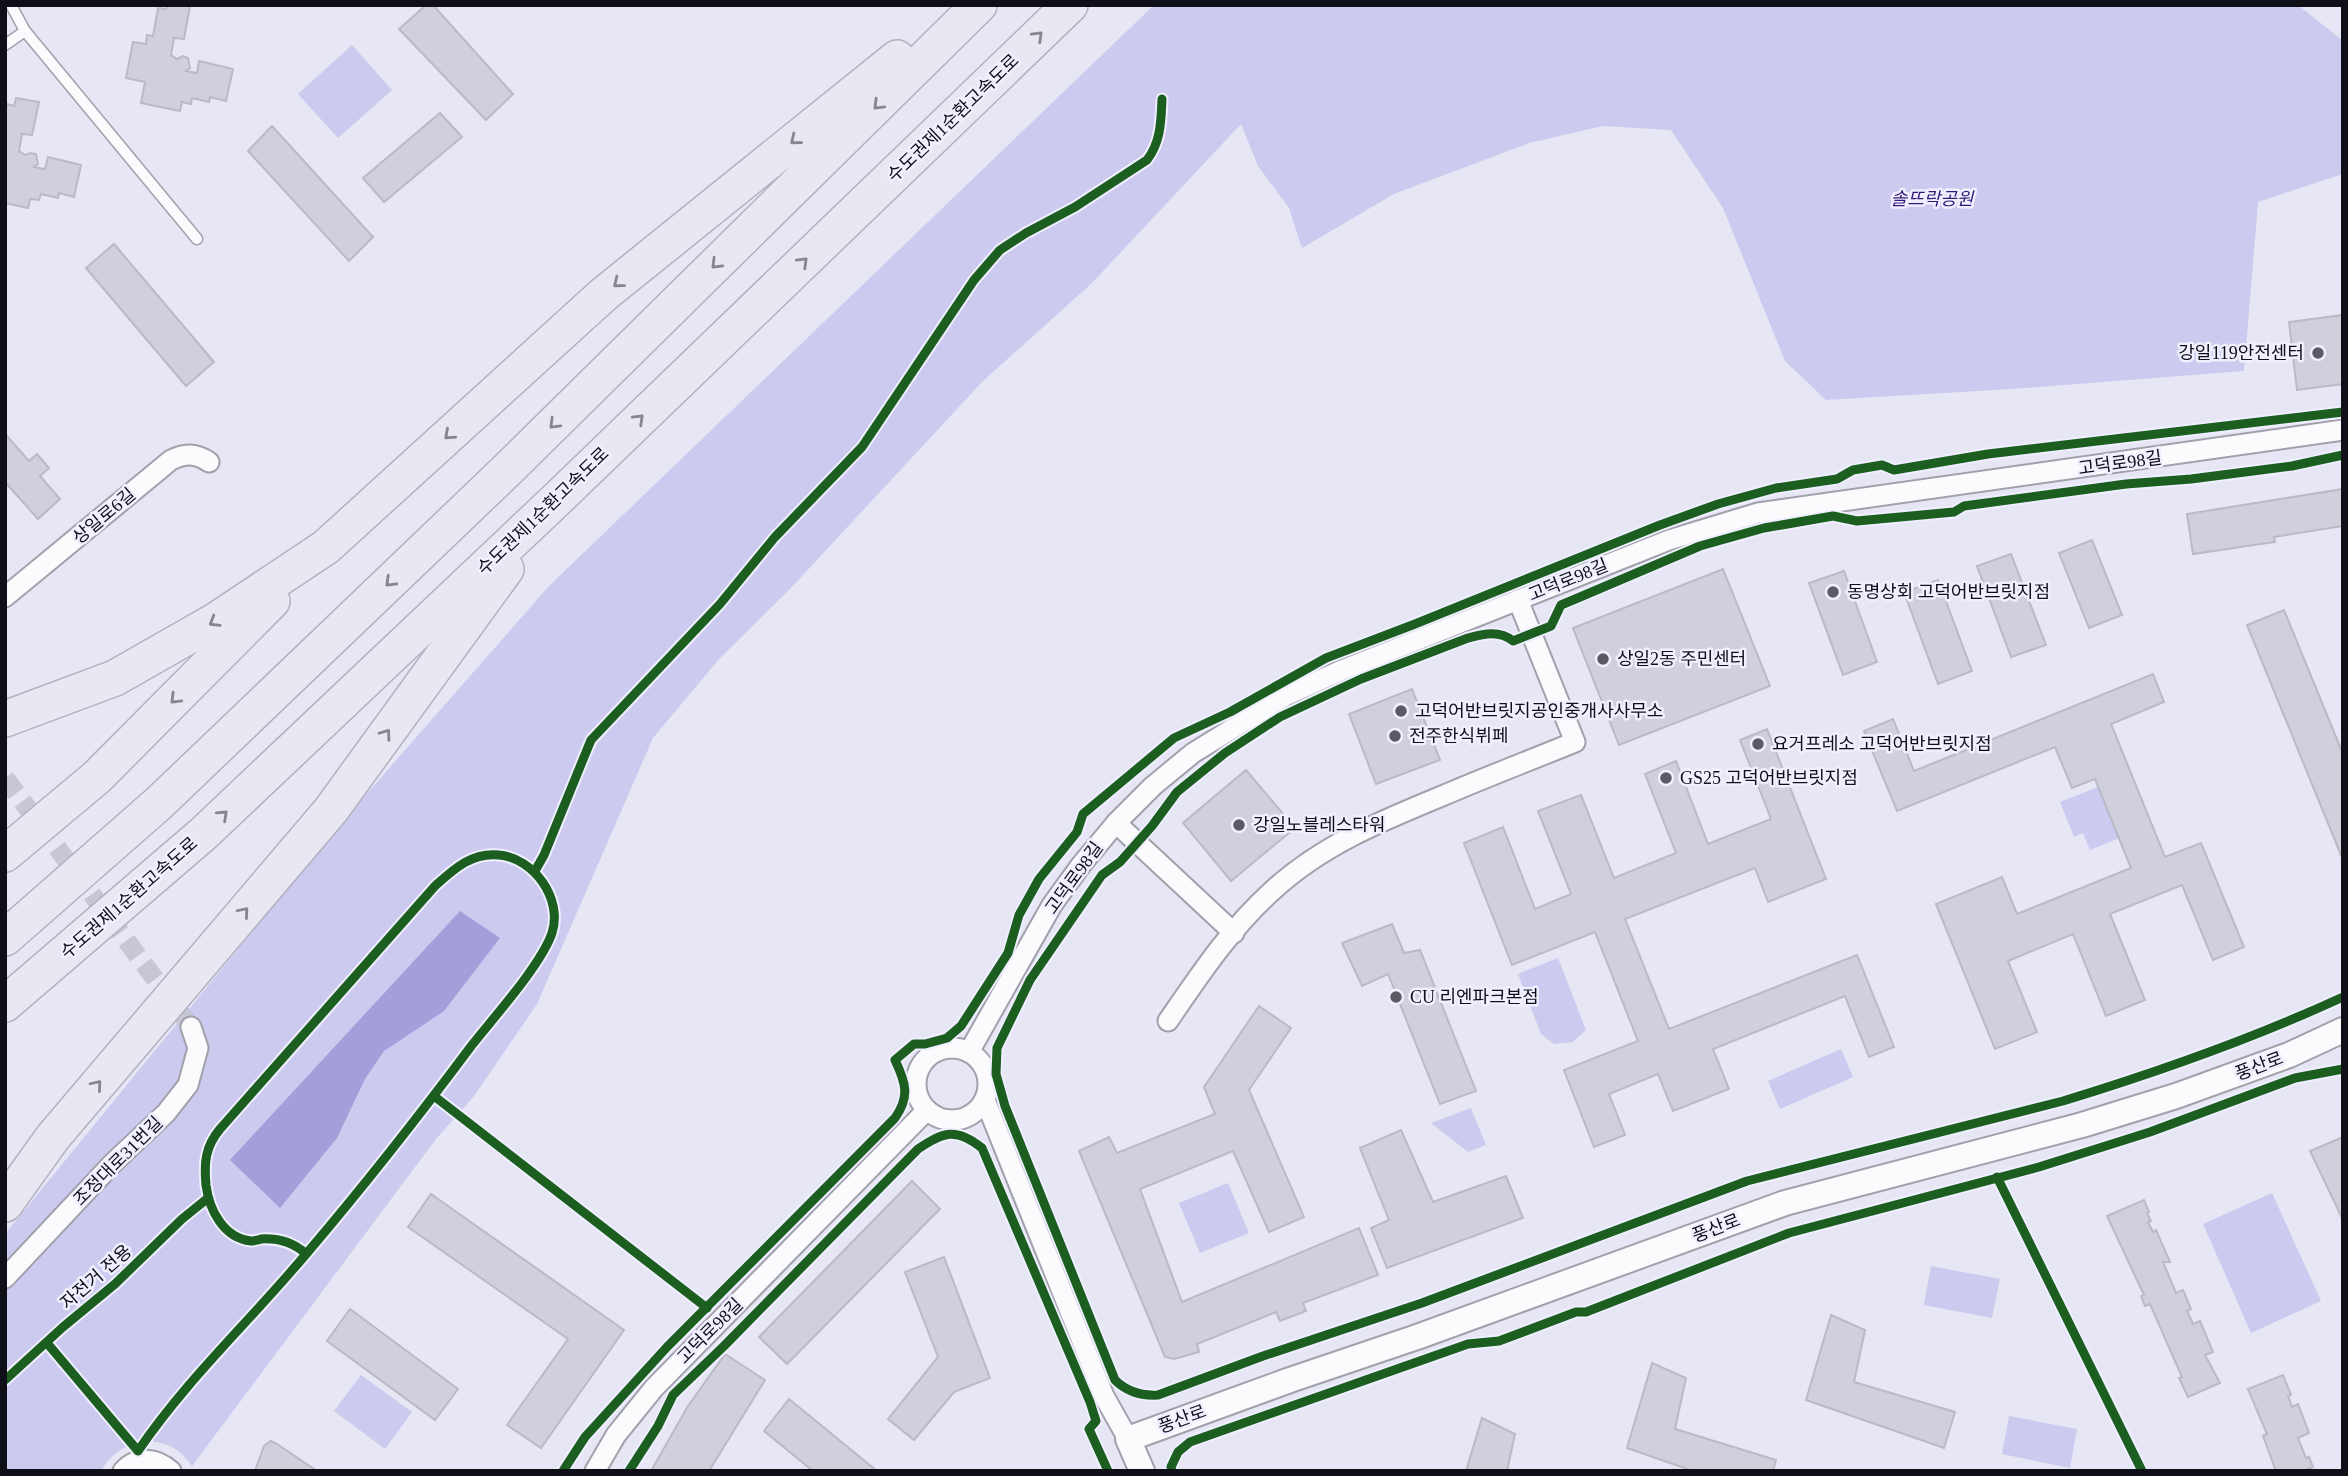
<svg xmlns="http://www.w3.org/2000/svg" width="2348" height="1476" viewBox="0 0 2348 1476" font-family="'Times New Roman','Noto Sans KR',serif">
<style>
.green{fill:#cccaee}
.water{fill:#a39fda}
.building{fill:#d0d0dc;stroke:#babac6;stroke-width:2}
.lines{fill:none;stroke-linecap:round;stroke-linejoin:round}
.minor-tunnel{stroke:#c6c6d4;stroke-width:19;stroke-dasharray:19 10;stroke-linecap:butt}
.service-casing{stroke:#a1a1ac;stroke-width:13}
.minor-casing{stroke:#a1a1ac;stroke-width:23}
.tertiary-casing{stroke:#a1a1ac;stroke-width:28}
.motorway-casing{stroke:#b1b1c1;stroke-width:38}
.service{stroke:#fbfbfe;stroke-width:10}
.minor{stroke:#fbfbfe;stroke-width:19}
.tertiary{stroke:#fbfbfe;stroke-width:24}
.motorway{stroke:#e8e7f2;stroke-width:35}
.cycleway-casing{stroke:#efefff;stroke-width:13}
.cycleway{stroke:#1b5e20;stroke-width:9}
.oneway{stroke:#868690}
.poi-dot{fill:#5a5a65;stroke:#efefff;stroke-width:2.5}
.labels{text-anchor:middle;stroke-width:5;stroke-linejoin:round;paint-order:stroke}
.street-label{font-size:18px;fill:#0f0f18;stroke:#efefff}
.park-label{font-size:18px;font-style:italic;fill:#321a78;stroke:#efefff}
.poi-label{font-size:18px;fill:#0f0f18;stroke:#efefff;text-anchor:start}
</style>
<rect width="100%" height="100%" fill="#e6e6f5"/>
<g class="green">
<path d="M1154 5H2298L2343 41V174L2258 202 2244 371 2011 389 1826 400 1785 361 1723 208 1671 130 1603 126 1529 143 1394 194 1302 248 1289 208 1258 166 1241 124 1092 283 982 382 789 590 719 659 653 738 537 1004 474 1096 436 1139 192 1466C188 1461 183 1454 177 1450 150 1432 116 1444 101 1471H5V1234L341 823 549 586Z"/>
<polygon points="352,45 392,90 338,138 298,94"/>
<polygon points="2098,787 2119,838 2090,850 2083,833 2074,837 2060,802"/>
<polygon points="1558,958 1586,1030 1573,1042 1554,1044 1541,1034 1518,974"/>
<polygon points="1841,1049 1853,1077 1780,1109 1768,1081"/>
<polygon points="1471,1108 1486,1145 1468,1152 1431,1123"/>
<polygon points="1228,1183 1249,1233 1200,1253 1179,1203"/>
<polygon points="2272,1193 2321,1301 2251,1333 2203,1224"/>
<polygon points="1931,1266 2000,1279 1992,1318 1924,1305"/>
<polygon points="361,1375 412,1412 385,1449 334,1411"/>
<polygon points="2009,1416 2077,1429 2070,1468 2002,1454"/>
</g>
<polygon class="water" points="460,911 500,938 444,1011 384,1051 365,1079 337,1138 280,1208 230,1160"/>
<g class="building">
<polygon points="167,5 190,6 184,39 174,38 171,55 177,59 183,56 188,58 190,68 186,71 197,73 199,61 233,69 226,101 210,97 209,102 192,98 191,104 182,102 180,111 141,103 145,82 126,78 133,42 146,44 147,35 153,36 158,8 166,9"/>
<polygon points="426,5 433,5 513,94 486,120 399,29"/>
<polygon points="16,98 39,102 32,135 22,134 19,151 25,155 31,153 36,154 38,164 34,167 45,169 48,157 81,165 74,197 59,193 58,198 41,194 39,200 30,199 28,208 5,203 5,111 7,104 14,106"/>
<polygon points="440,113 462,137 384,202 363,178"/>
<polygon points="272,126 373,237 349,261 248,151"/>
<polygon points="114,244 214,362 186,386 86,268"/>
<polygon points="2343,315 2343,384 2297,390 2289,322"/>
<polygon points="5,434 29,461 37,454 49,468 40,476 60,499 38,519 5,482"/>
<polygon points="2343,489 2343,526 2274,537 2275,542 2193,554 2187,514"/>
<polygon points="2092,540 2122,615 2089,628 2059,553"/>
<polygon points="2011,554 2046,645 2011,657 1977,566"/>
<polygon points="1723,569 1770,686 1619,745 1573,628"/>
<polygon points="1844,571 1877,662 1843,675 1809,583"/>
<polygon points="1938,580 1972,671 1938,684 1904,592"/>
<polygon points="2284,610 2343,754 2343,860 2247,625"/>
<polygon points="2153,674 2164,702 2111,724 2165,857 2201,843 2244,947 2213,960 2182,885 2110,914 2145,1000 2106,1016 2073,934 2008,961 2037,1032 1995,1049 1936,904 2002,877 2017,914 2131,868 2095,779 2072,788 2055,747 1897,811 1864,731 1893,719 1914,771"/>
<polygon points="1412,689 1440,760 1376,784 1349,714"/>
<polygon points="1767,729 1826,879 1768,902 1755,868 1625,919 1669,1029 1857,955 1894,1047 1869,1057 1845,996 1713,1049 1729,1089 1673,1111 1658,1074 1609,1094 1625,1135 1594,1147 1564,1070 1638,1041 1595,932 1512,965 1464,843 1503,827 1535,909 1571,894 1538,811 1581,795 1614,878 1676,853 1645,774 1676,761 1708,844 1771,819 1740,740"/>
<polygon points="1246,770 1295,828 1231,881 1183,823"/>
<polygon points="1392,924 1404,953 1420,950 1476,1091 1440,1104 1388,974 1362,986 1342,943"/>
<polygon points="1259,1006 1291,1028 1249,1090 1304,1217 1269,1232 1233,1151 1140,1189 1182,1302 1359,1228 1378,1275 1303,1303 1306,1311 1280,1321 1276,1312 1197,1344 1199,1352 1174,1359 1165,1357 1079,1151 1109,1137 1117,1153 1215,1114 1204,1087"/>
<polygon points="1401,1130 1433,1202 1506,1176 1523,1218 1387,1268 1371,1228 1389,1220 1360,1148"/>
<polygon points="2343,1137 2343,1220 2310,1151"/>
<polygon points="912,1181 940,1209 787,1364 759,1337"/>
<polygon points="431,1194 624,1330 541,1448 507,1425 568,1339 408,1227"/>
<polygon points="2144,1200 2149,1212 2147,1213 2151,1221 2148,1222 2153,1232 2156,1230 2170,1262 2163,1262 2176,1293 2183,1290 2191,1309 2187,1311 2193,1324 2200,1321 2213,1352 2205,1355 2220,1383 2188,1397 2179,1378 2182,1377 2150,1304 2145,1306 2141,1296 2144,1295 2107,1216"/>
<polygon points="944,1257 990,1378 954,1392 914,1440 888,1419 938,1357 905,1272"/>
<polygon points="350,1309 458,1389 435,1420 327,1341"/>
<polygon points="1831,1315 1865,1330 1854,1382 1955,1412 1944,1448 1806,1400"/>
<polygon points="725,1354 765,1380 709,1471 651,1471 688,1406"/>
<polygon points="1652,1363 1686,1378 1675,1429 1776,1460 1773,1471 1693,1471 1627,1448"/>
<polygon points="2283,1375 2291,1395 2288,1396 2292,1407 2298,1404 2309,1433 2298,1438 2306,1458 2309,1457 2313,1467 2303,1471 2276,1471 2263,1436 2267,1434 2248,1389"/>
<polygon points="789,1399 877,1471 813,1471 764,1431"/>
<polygon points="1482,1418 1515,1434 1507,1471 1466,1471"/>
<polygon points="271,1441 277,1444 317,1471 255,1471 264,1446"/>
</g>
<g class="lines">
<polyline class="minor-tunnel" points="5,778 191,1027"/>
<defs>
<g id="service">
<polyline points="11,5 25,31 197,239"/>
<polyline points="5,45 25,31"/>
</g>
<g id="minor">
<path d="M5 597 171 460C185 453 196 453 209 462"/>
<polyline points="1116,823 1234,933"/>
<path d="M1168 1021C1199 976 1230 929 1271 892 1320 846 1381 821 1442 796 1486 777 1531 760 1575 742L1518 600"/>
<circle cx="952" cy="1084" r="36"/>
<polyline points="969,1052 1052,905 1081,865 1116,823 1153,786 1193,753 1287,695 1342,670 1669,540 1758,513 2343,430"/>
<polyline points="985,1100 1104,1396 1128,1439"/>
<polyline points="5,1278 112,1164 166,1113 188,1085 198,1048 191,1027"/>
<path d="M123 1471C137 1456 156 1457 171 1471"/>
<polyline points="595,1471 616,1435 654,1388 927,1110"/>
</g>
<polyline id="tertiary" points="1142,1471 1128,1439 1290,1380 1417,1337 1785,1203 2082,1125 2176,1096 2289,1055 2343,1030"/>
<g id="motorway">
<polyline points="5,719 115,678 215,621 326,547 603,295 897,58"/>
<polyline points="5,854 97,777 272,601"/>
<polyline points="5,938 159,803 505,472 979,5"/>
<polyline points="5,1004 203,834 555,501 1070,5"/>
<polyline points="5,1204 53,1137 331,810 506,569"/>
</g>
</defs>
<use href="#service" class="service-casing"/>
<use href="#minor" class="minor-casing"/>
<use href="#tertiary" class="tertiary-casing"/>
<use href="#motorway" class="motorway-casing"/>
<use href="#service" class="service"/>
<use href="#minor" class="minor"/>
<use href="#tertiary" class="tertiary"/>
<use href="#motorway" class="motorway"/>
<defs>
<g id="cycleway">
<path d="M2343 455 2292 466 2191 479 2126 484 1964 506 1954 512 1857 521 1833 516 1764 528 1700 546 1573 600 1561 605 1551 626 1513 641C1499 630 1484 634 1468 638L1361 679 1280 717 1225 753 1177 792 1152 826 1120 862 1102 875 1030 980 997 1048 996 1074 1005 1106 1115 1380C1127 1392 1141 1396 1158 1395L1263 1356 1422 1303 1747 1181 2063 1101C2158 1072 2252 1039 2343 997"/>
<path d="M535 871 544 855 591 740 720 604 775 537 862 447 974 280 1000 250 1026 233 1075 207 1147 160C1161 142 1161 121 1162 99"/>
<polyline points="434,1096 707,1308"/>
<polyline points="1997,1177 2142,1471"/>
<path d="M47 1343 138 1451C187 1379 251 1320 307 1253 364 1186 419 1116 472 1045 494 1017 541 965 552 933 563 899 534 858 499 855 472 852 454 869 435 886L220 1129C205 1147 204 1163 206 1185 209 1209 223 1238 251 1241 252 1241 259 1240 261 1239 279 1238 293 1242 306 1254"/>
<polyline points="5,1380 63,1327 115,1284 182,1219 208,1198"/>
<path d="M563 1471 585 1437 667 1347 895 1118C910 1097 906 1083 895 1060L914 1044H925L947 1038 961 1026 1008 953 1019 915 1039 879 1077 832 1083 814 1174 738 1230 712 1326 658 1415 624 1660 525 1718 504 1776 488 1837 479 1853 470 1882 465 1894 470 1988 454 2343 412"/>
<path d="M629 1471 658 1426 673 1395 724 1346 918 1149C943 1132 956 1127 982 1148L1090 1402 1096 1421 1089 1429 1108 1471"/>
<polyline points="1172,1471 1171,1467 1178,1452 1190,1442 1468,1344 1499,1341 1576,1312 1586,1312 1789,1233 2039,1167 2150,1132 2295,1078 2343,1069"/>
</g>
</defs>
<use href="#cycleway" class="cycleway-casing"/>
<use href="#cycleway" class="cycleway"/>
</g>
<defs><path id="oneway-chevron" d="M-2-3.5L2.5 0L-2 3.5" fill="none" stroke-width="1.6" stroke-linecap="round" stroke-linejoin="round" transform="scale(1.75)"/></defs>
<g class="oneway">
<use href="#oneway-chevron" transform="translate(1038 36) rotate(-44)"/>
<use href="#oneway-chevron" transform="translate(878 105) rotate(135)"/>
<use href="#oneway-chevron" transform="translate(795 140) rotate(141)"/>
<use href="#oneway-chevron" transform="translate(803 262) rotate(-44)"/>
<use href="#oneway-chevron" transform="translate(716 264) rotate(135)"/>
<use href="#oneway-chevron" transform="translate(618 283) rotate(141)"/>
<use href="#oneway-chevron" transform="translate(639 419) rotate(-44)"/>
<use href="#oneway-chevron" transform="translate(554 424) rotate(135)"/>
<use href="#oneway-chevron" transform="translate(449 435) rotate(138)"/>
<use href="#oneway-chevron" transform="translate(390 582) rotate(136)"/>
<use href="#oneway-chevron" transform="translate(214 622) rotate(149)"/>
<use href="#oneway-chevron" transform="translate(175 699) rotate(135)"/>
<use href="#oneway-chevron" transform="translate(386 734) rotate(-54)"/>
<use href="#oneway-chevron" transform="translate(223 815) rotate(-43)"/>
<use href="#oneway-chevron" transform="translate(244 912) rotate(-50)"/>
<use href="#oneway-chevron" transform="translate(97 1085) rotate(-50)"/>
</g>
<g class="poi-dot">
<circle cx="2318" cy="353" r="7"/>
<circle cx="1833" cy="592" r="7"/>
<circle cx="1603" cy="659" r="7"/>
<circle cx="1401" cy="711" r="7"/>
<circle cx="1395" cy="736" r="7"/>
<circle cx="1758" cy="744" r="7"/>
<circle cx="1666" cy="778" r="7"/>
<circle cx="1239" cy="825" r="7"/>
<circle cx="1396" cy="997" r="7"/>
</g>
<g class="labels">
<g class="street-label">
<text transform="translate(953 118) rotate(-44)" y="6">수도권제1순환고속도로</text>
<text transform="translate(2120 463) rotate(-8)" y="6">고덕로98길</text>
<text transform="translate(543 511) rotate(-44)" y="6">수도권제1순환고속도로</text>
<text transform="translate(104 516) rotate(-40)" y="6">상일로6길</text>
<text transform="translate(1568 580) rotate(-22)" y="6">고덕로98길</text>
<text transform="translate(1074 878) rotate(-54)" y="6">고덕로98길</text>
<text transform="translate(129 898) rotate(-41)" y="6">수도권제1순환고속도로</text>
<text transform="translate(2259 1066) rotate(-21)" y="6">풍산로</text>
<text transform="translate(118 1161) rotate(-45)" y="6">조정대로31번길</text>
<text transform="translate(1716 1228) rotate(-21)" y="6">풍산로</text>
<text transform="translate(96 1277) rotate(-41)" y="6">자전거 전용</text>
<text transform="translate(710 1331) rotate(-45)" y="6">고덕로98길</text>
<text transform="translate(1182 1419) rotate(-20)" y="6">풍산로</text>
</g>
<g class="park-label">
<text x="1932" y="205">솔뜨락공원</text>
</g>
<g class="poi-label">
<text x="2304" y="359" text-anchor="end">강일119안전센터</text>
<text x="1847" y="598">동명상회 고덕어반브릿지점</text>
<text x="1617" y="665">상일2동 주민센터</text>
<text x="1415" y="717">고덕어반브릿지공인중개사사무소</text>
<text x="1409" y="742">전주한식뷔페</text>
<text x="1772" y="750">요거프레소 고덕어반브릿지점</text>
<text x="1680" y="784">GS25 고덕어반브릿지점</text>
<text x="1253" y="831">강일노블레스타워</text>
<text x="1410" y="1003">CU 리엔파크본점</text>
</g>
</g>
<rect width="2348" height="1476" fill="none" stroke="#0f0f18" stroke-width="14"/>
</svg>
